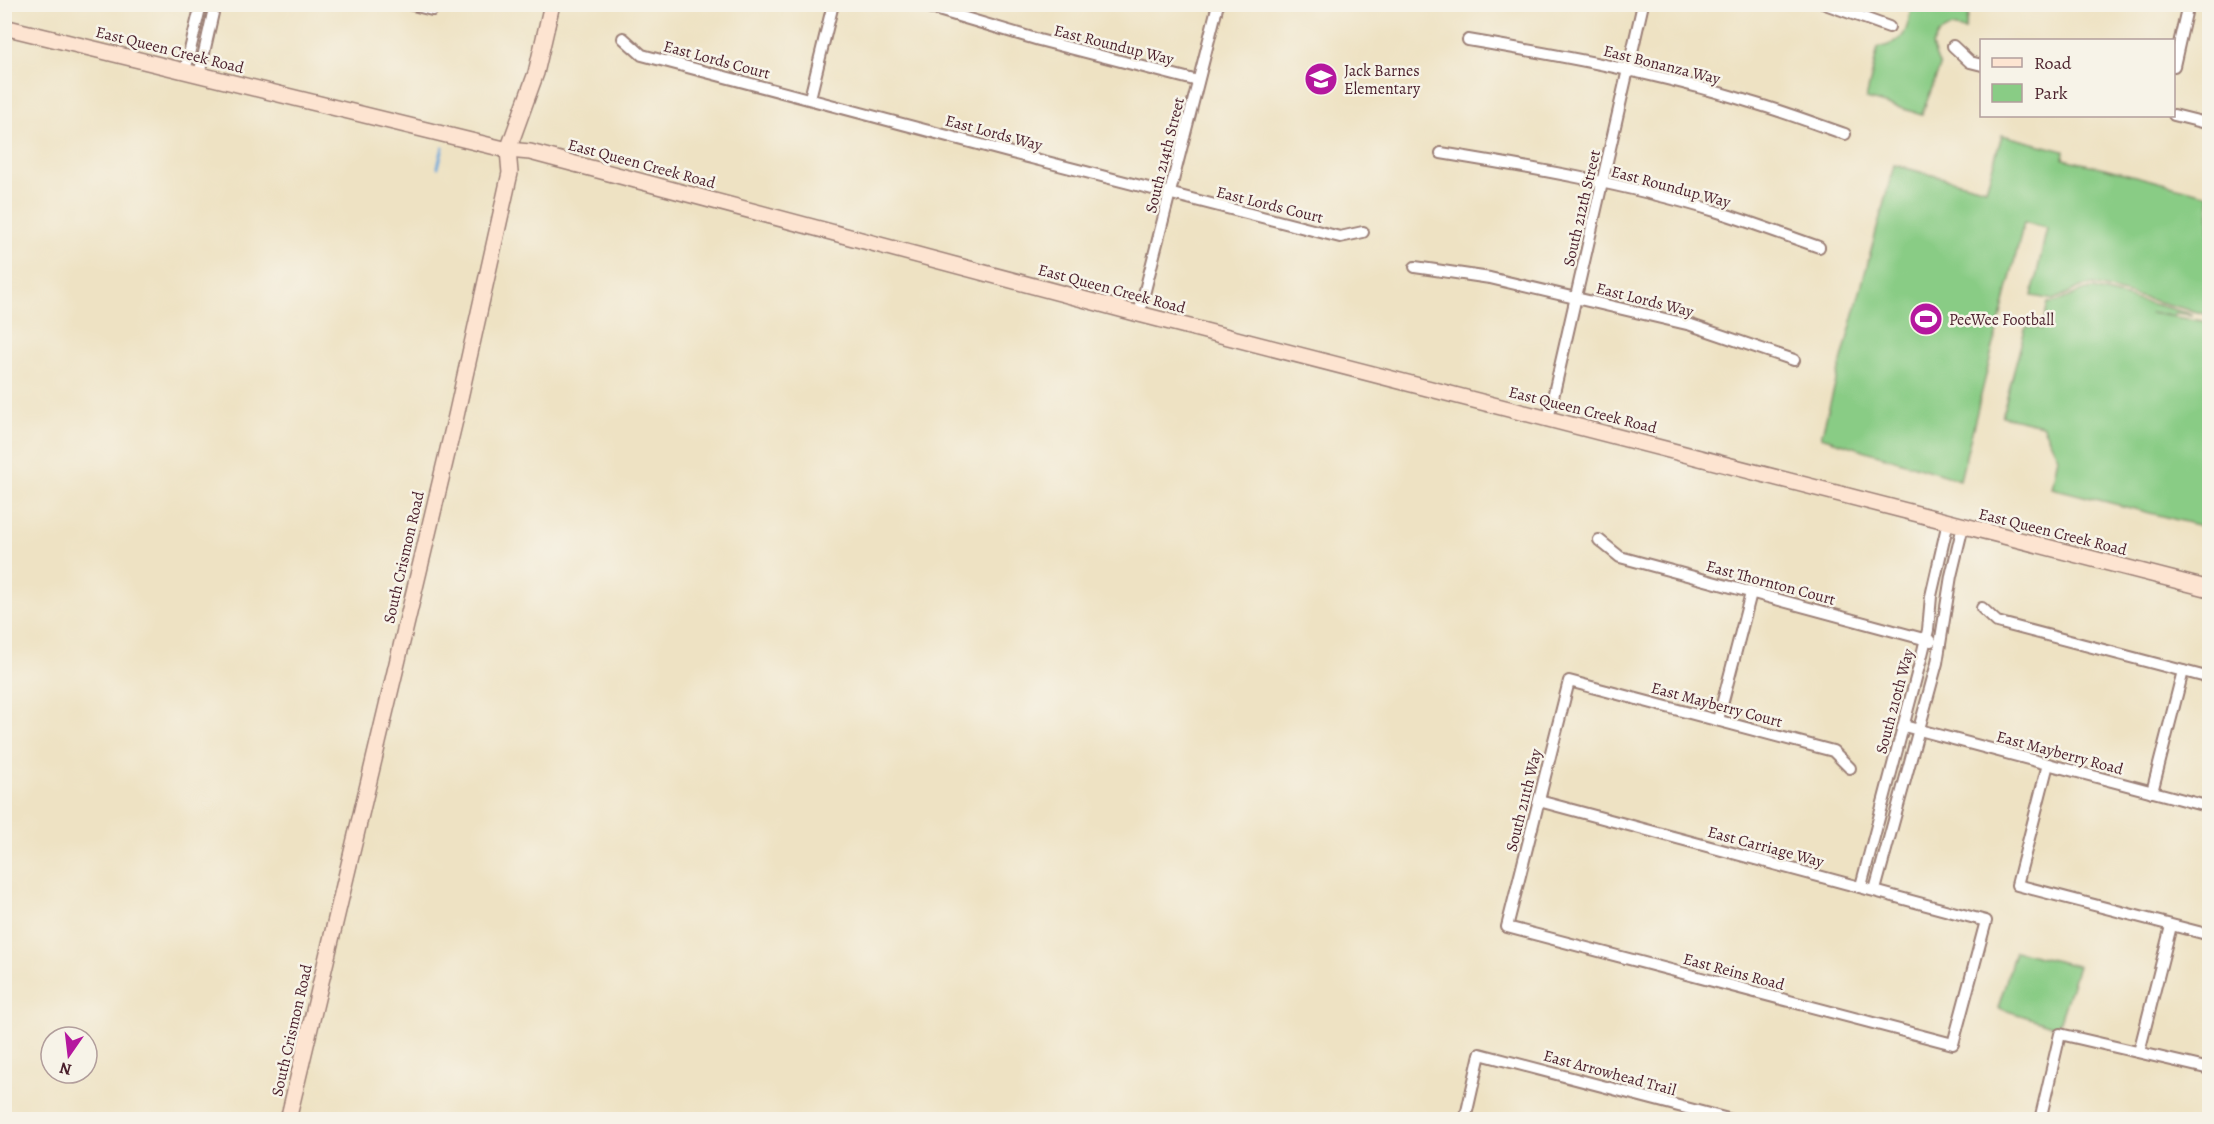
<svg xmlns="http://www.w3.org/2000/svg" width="2214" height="1124" viewBox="0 0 2214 1124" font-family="Alegreya,serif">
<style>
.green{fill:#89cc85;stroke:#6a7658;stroke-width:1.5}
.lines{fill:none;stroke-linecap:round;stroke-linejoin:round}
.stream{stroke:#69a6da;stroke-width:3}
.street-casing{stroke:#9c8077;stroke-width:14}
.secondary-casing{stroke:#9c8077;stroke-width:18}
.street{stroke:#fff;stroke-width:10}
.secondary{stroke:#fde4d1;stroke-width:15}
.labels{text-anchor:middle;stroke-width:5;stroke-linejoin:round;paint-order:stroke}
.street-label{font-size:16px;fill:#4a1f2b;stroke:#f7f3e8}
.poi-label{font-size:16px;fill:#4a1f2b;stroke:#f7f3e8;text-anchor:start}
</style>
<rect width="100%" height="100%" fill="#f7f3e8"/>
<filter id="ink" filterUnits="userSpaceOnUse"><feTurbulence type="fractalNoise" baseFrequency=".0167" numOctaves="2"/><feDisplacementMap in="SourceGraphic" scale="12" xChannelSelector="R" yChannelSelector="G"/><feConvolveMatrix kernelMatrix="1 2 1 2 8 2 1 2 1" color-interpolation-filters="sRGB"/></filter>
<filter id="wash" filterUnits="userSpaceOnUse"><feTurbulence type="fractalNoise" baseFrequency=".008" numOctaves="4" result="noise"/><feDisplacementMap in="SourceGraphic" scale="24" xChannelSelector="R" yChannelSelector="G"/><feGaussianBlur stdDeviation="1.35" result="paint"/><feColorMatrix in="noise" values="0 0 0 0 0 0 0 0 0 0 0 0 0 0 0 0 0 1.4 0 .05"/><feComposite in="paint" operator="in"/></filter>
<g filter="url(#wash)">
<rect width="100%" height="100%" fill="#eee2c3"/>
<g class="green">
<path d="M1912 5H1971L1965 30 1951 27 1938 34 1932 46 1940 67 1922 114 1866 99 1878 48C1907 42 1906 32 1912 5Z"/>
<polygon points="2002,135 2064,151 2063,159 2104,168 2209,195 2209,315 2093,285 2081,287 2054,300 2032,296 2047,228 2024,222 1960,480 1821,437 1894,165 1986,189"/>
<path d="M2094 289 2192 314V315L2175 313 2174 316 2149 313 2209 322V528L2052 488 2058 457 2042 425 2002 416 2025 329 2029 326 2042 329 2048 303C2062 304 2077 289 2094 289Z"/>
<polygon points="2015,951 2078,966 2058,1027 1998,1008"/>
</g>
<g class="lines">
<polyline class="stream" points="438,167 443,147"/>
</g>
</g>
<g filter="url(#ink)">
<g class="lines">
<defs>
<g id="street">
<polyline points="409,4 432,10 434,4"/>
<polyline points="918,4 1039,40 1198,81"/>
<polyline points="1825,4 1889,27"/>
<polyline points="623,38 642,55 1008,152 1340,237 1363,232"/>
<path d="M1468 40C1563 56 1658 73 1750 102 1782 111 1813 123 1845 134"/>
<polyline points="1953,46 1970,62 1982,65"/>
<polyline points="2174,66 2188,4"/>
<polyline points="185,71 201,4"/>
<polyline points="199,75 215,4"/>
<polyline points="810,98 833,4"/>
<polyline points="2174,115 2210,124"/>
<path d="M1441 153C1533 168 1626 184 1715 211 1750 222 1785 235 1819 247"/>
<polyline points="1415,267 1490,278 1691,325 1794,360"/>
<polyline points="1139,314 1218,4"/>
<polyline points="1548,419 1643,4"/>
<polyline points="1599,540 1620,557 1931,641"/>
<polyline points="1982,608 1997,622 2210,678"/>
<polyline points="1718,720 1751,593"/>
<polyline points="1904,726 2210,807"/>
<polyline points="2048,764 2017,885 2210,935"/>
<polyline points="2152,792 2183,671"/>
<polyline points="1539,801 1986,921 1953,1044 1507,927 1569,681 1833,751 1850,768"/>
<polyline points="1861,886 1921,659 1928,630 1931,596 1948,522"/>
<polyline points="1875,890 1937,663 1951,576 1963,526"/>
<polyline points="2139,1052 2171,926"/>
<polyline points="1465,1120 1480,1054 1732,1120"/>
<polyline points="2040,1120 2060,1034 2210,1069"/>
</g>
<g id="secondary">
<polyline points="4,27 508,150 530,152 1139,314 2210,589"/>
<polyline points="288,1120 456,416 510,173 508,150 536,73 552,4"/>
</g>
</defs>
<use href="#street" class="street-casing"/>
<use href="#secondary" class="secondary-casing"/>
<use href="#street" class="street"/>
<use href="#secondary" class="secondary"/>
</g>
</g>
<defs>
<symbol id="school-disc" viewBox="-11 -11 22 22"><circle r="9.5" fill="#b5179e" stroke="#f7f3e8"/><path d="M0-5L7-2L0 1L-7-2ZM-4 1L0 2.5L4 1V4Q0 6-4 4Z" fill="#fff"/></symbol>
<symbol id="stadium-disc" viewBox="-11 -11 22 22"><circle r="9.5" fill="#b5179e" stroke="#f7f3e8"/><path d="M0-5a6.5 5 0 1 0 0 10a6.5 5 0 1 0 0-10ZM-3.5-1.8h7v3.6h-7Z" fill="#fff"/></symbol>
</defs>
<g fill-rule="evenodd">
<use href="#school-disc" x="1302" y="60" width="38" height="38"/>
<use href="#stadium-disc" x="1907" y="300" width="38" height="38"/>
</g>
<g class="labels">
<g class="street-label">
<text transform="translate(1114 44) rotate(14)" y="6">East Roundup Way</text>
<text transform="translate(170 49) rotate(14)" y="6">East Queen Creek Road</text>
<text transform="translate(717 59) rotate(15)" y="6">East Lords Court</text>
<text transform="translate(1662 64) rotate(14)" y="6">East Bonanza Way</text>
<text transform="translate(994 132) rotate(15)" y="6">East Lords Way</text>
<text transform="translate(1164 155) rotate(-76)" y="6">South 214th Street</text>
<text transform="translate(642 163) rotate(15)" y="6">East Queen Creek Road</text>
<text transform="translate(1671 186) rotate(15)" y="6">East Roundup Way</text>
<text transform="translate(1270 204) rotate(14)" y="6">East Lords Court</text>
<text transform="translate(1581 208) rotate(-77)" y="6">South 212th Street</text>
<text transform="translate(1112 288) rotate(15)" y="6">East Queen Creek Road</text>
<text transform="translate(1645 299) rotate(14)" y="6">East Lords Way</text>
<text transform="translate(1583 409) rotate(14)" y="6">East Queen Creek Road</text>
<text transform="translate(2053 531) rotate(14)" y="6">East Queen Creek Road</text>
<text transform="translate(403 557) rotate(-77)" y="6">South Crismon Road</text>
<text transform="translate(1771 582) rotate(15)" y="6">East Thornton Court</text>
<text transform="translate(1894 701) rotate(-75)" y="6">South 210th Way</text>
<text transform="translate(1717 704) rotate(15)" y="6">East Mayberry Court</text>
<text transform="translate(2060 752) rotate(15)" y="6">East Mayberry Road</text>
<text transform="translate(1523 800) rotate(-76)" y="6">South 211th Way</text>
<text transform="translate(1766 846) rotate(15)" y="6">East Carriage Way</text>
<text transform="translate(1734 971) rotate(15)" y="6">East Reins Road</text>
<text transform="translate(291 1030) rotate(-77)" y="6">South Crismon Road</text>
<text transform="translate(1610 1072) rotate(15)" y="6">East Arrowhead Trail</text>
</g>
<g class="poi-label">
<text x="1344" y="76">Jack Barnes<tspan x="1344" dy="18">Elementary</tspan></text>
<text x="1949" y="325">PeeWee Football</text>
</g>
</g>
<rect width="2214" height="1124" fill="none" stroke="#f7f3e8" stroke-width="24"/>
<rect x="1980" y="39" width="195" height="78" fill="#f7f3e8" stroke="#b29e9c" stroke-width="1.5"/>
<rect x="1992" y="58" width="30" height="9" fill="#fde4d1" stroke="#b29e9c" stroke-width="1.5"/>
<text x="2034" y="69" font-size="18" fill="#4a1f2b">Road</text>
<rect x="1992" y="84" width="30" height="18" fill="#89cc85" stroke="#b29e9c" stroke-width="1.5"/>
<text x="2034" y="99" font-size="18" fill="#4a1f2b">Park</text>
<g transform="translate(69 1055) rotate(194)"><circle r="28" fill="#f7f3e8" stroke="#b29e9c" stroke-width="1.5"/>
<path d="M0-4.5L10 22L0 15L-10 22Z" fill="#b5179e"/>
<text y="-9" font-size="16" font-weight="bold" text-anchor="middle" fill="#4a1f2b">N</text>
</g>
</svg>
